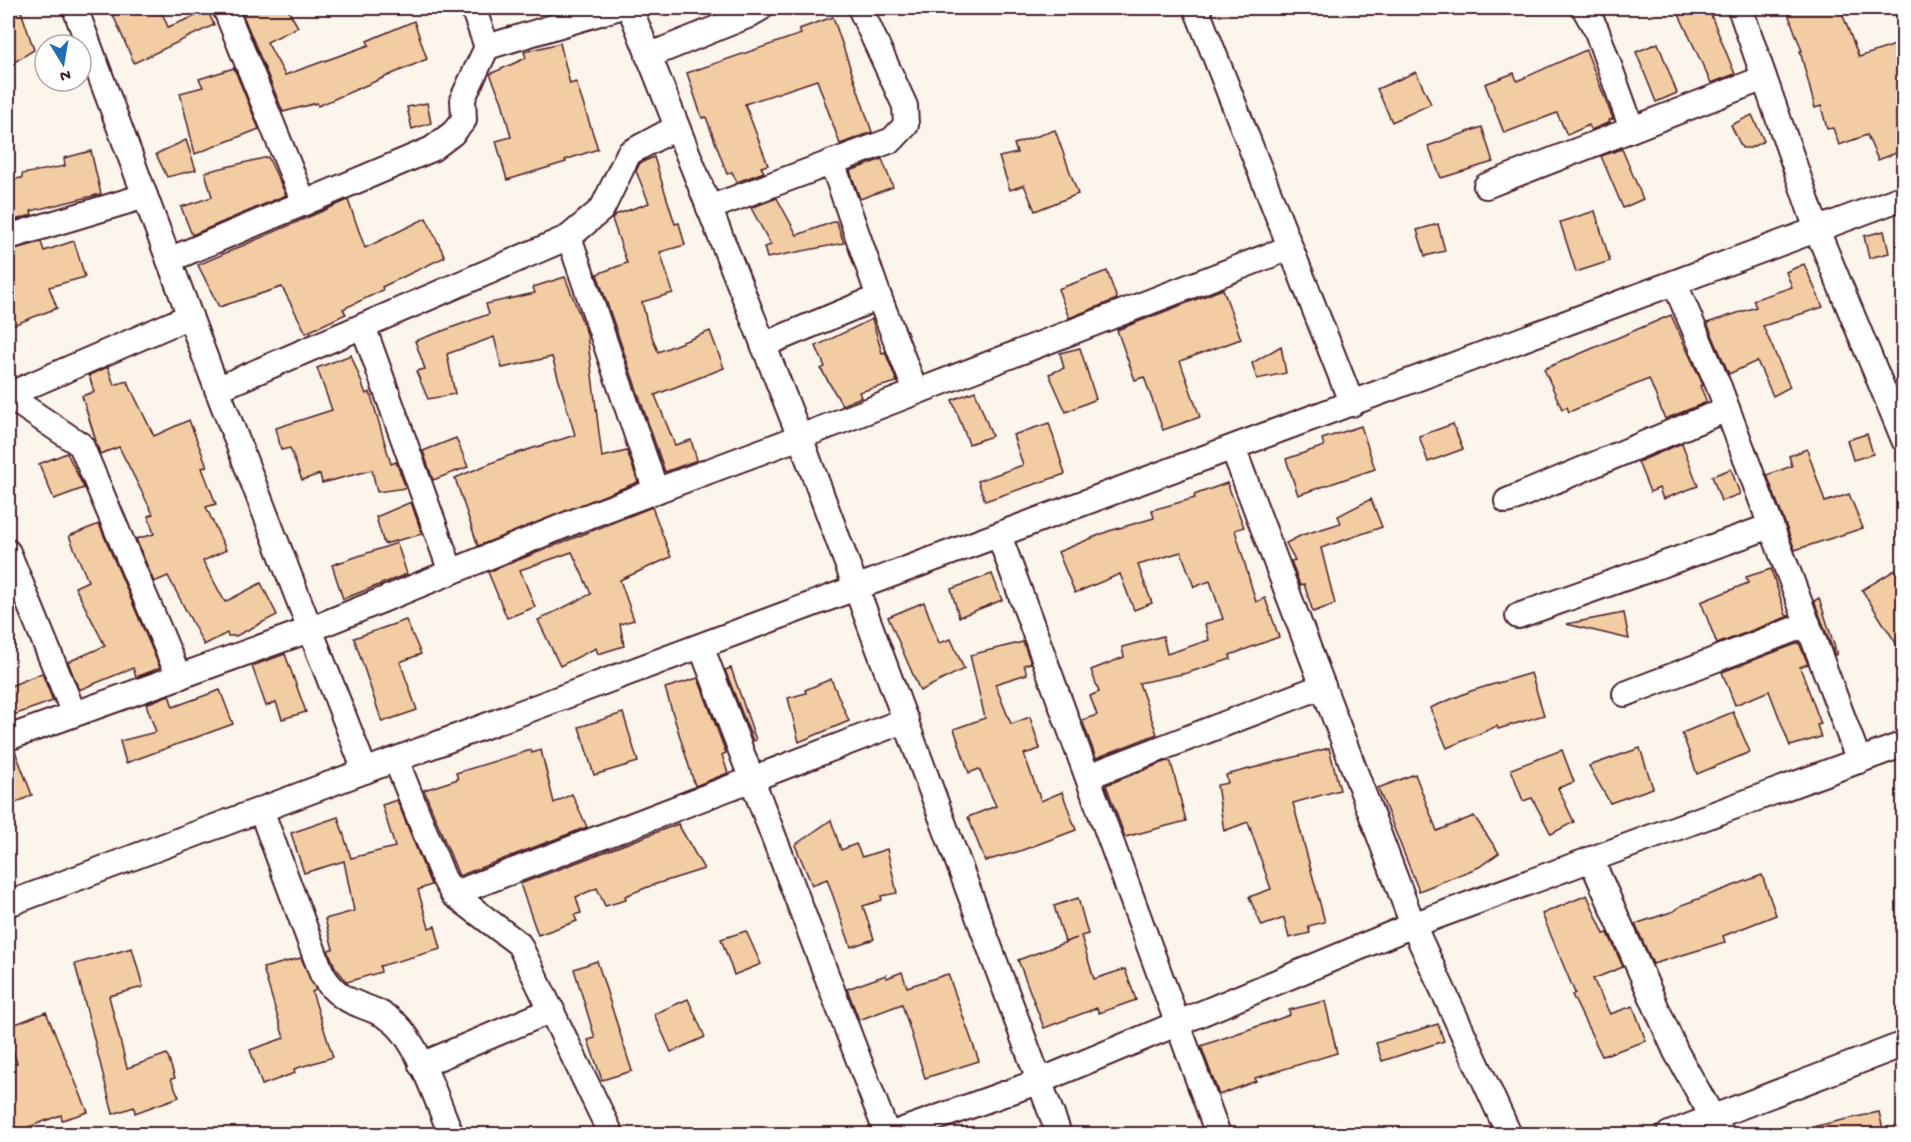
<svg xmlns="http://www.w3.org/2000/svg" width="1911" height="1142" viewBox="0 0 1911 1142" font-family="'Gochi Hand',sans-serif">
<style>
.building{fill:#f2cca2;stroke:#4a1f2b;stroke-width:1.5}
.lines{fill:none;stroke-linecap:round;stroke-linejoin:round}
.minor-casing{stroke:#4a1f2b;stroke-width:28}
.minor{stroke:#fff;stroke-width:24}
</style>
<rect width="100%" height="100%" fill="#fcf5ec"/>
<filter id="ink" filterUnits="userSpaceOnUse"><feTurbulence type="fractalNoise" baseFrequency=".0167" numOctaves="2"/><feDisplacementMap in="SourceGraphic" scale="12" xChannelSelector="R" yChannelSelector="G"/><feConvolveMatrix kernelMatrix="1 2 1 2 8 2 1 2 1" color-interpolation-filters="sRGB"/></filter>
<g filter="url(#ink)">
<g class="building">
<polygon points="8,8 20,8 34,50 8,66"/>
<polygon points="110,8 160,8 168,27 208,11 214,25 134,63"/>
<polygon points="240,8 287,8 298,27 267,42 285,75 369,45 367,41 414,21 427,59 318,106 317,103 283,112"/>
<polygon points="1676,8 1708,8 1735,74 1711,83"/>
<polygon points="1786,8 1840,8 1859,57 1904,42 1904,150 1878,160 1867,135 1839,145 1833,128 1827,129 1821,106 1815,108 1800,51 1802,51"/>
<polygon points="833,17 872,132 840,144 817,80 745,104 768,165 761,167 764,172 737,182 732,172 727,174 706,117 702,118 687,73 801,34 799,29"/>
<polygon points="560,43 570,84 576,82 598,149 565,160 566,162 507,180 496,141 511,137 502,102 490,74 526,58 524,52"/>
<polygon points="1658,43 1677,93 1656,102 1636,52"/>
<polygon points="1586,50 1613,119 1609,120 1610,122 1591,130 1589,125 1567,135 1557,113 1504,133 1485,84 1514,73 1517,81"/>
<polygon points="234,68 259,129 195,154 180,93 203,87 199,79"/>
<polygon points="1416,72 1431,104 1392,122 1377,89"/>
<polygon points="427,103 431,123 412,129 407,107"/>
<polygon points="1752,115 1764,141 1750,148 1742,148 1731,125"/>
<polygon points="1482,127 1493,162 1441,178 1428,146"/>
<polygon points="1055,130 1078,194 1035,211 1024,185 1010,190 999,157 1017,153 1014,144"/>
<polygon points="186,140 196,170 167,177 156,154"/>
<polygon points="1622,149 1643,199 1623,208 1601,156"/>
<polygon points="91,151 101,194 31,211 32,215 8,222 8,180 22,178 22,174 65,166 64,158"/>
<polygon points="268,157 286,195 192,235 181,207 212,197 205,172"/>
<polygon points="654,157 675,224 679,223 685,245 660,252 673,293 642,302 647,323 658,352 710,331 724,368 655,395 675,445 691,440 697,460 665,472 597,274 627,263 612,219 615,215 649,203 636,171 640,163"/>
<polygon points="882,159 893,187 860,199 850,171"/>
<polygon points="777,198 797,235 836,221 844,243 767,258 764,247 771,245 751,208"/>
<polygon points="348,200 365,248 426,218 445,257 382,287 383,290 343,309 346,314 306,333 282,287 219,307 198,265"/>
<polygon points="1595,211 1610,261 1576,272 1560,222"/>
<polygon points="1438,224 1445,251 1425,256 1417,230"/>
<polygon points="1884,231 1889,253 1869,258 1864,236"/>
<polygon points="74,241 85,277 49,287 57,308 8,327 8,251 41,242 44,251"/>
<polygon points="1804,264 1823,307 1763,326 1790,387 1773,396 1757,361 1729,374 1707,323 1756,307 1753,300 1792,287 1786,272"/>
<polygon points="1107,271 1117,299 1069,318 1058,289"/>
<polygon points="565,277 587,334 602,457 627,451 638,482 478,546 455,478 508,456 575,435 552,357 502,368 494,337 447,354 455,394 428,399 416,371 425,369 415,341 489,314 486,304 535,293 533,287"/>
<polygon points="1223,289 1241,339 1180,361 1200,417 1163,430 1144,377 1135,380 1117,330"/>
<polygon points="1671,315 1703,385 1700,386 1707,402 1665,419 1649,379 1569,412 1567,407 1562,409 1544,369"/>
<polygon points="872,319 882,353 885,352 897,382 859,392 861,397 842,405 821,369 825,367 816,346"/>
<polygon points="1281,346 1286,373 1257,379 1252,363"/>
<polygon points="1080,348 1096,399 1066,412 1049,374 1064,368 1060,353"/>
<polygon points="351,355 366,394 370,392 391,464 396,462 406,488 377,492 372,470 322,483 320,474 302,480 290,448 281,450 276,428 332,410 317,368"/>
<polygon points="108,367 114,385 127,381 154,436 189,420 207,466 202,468 216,504 206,507 226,550 203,561 225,602 261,583 277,615 236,636 228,636 227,633 204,645 168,576 154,582 136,539 154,534 148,516 153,514 119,447 100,454 82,396 94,392 89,375"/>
<polygon points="975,391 992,436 969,444 952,400"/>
<polygon points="1049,423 1065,474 985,501 978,481 1023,465 1013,435"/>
<polygon points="1453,424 1463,449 1428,462 1419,436"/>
<polygon points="1361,426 1375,469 1298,495 1286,459 1324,446 1322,439"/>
<polygon points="1867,434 1873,454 1853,460 1847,440"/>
<polygon points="456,438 468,467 433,480 423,451"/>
<polygon points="1682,443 1698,486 1663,499 1659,488 1650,492 1638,462"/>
<polygon points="1807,449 1825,502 1849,494 1863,528 1795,550 1767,475 1792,466 1789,456"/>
<polygon points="67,453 84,488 54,499 39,464"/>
<polygon points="1731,469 1740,494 1721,501 1712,476"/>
<polygon points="1227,483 1244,527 1235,530 1256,602 1265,598 1279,637 1230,655 1231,659 1187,673 1139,683 1157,734 1096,758 1082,720 1097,715 1090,696 1099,692 1091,670 1124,657 1122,647 1163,636 1167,654 1209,640 1205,624 1223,619 1210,581 1194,587 1181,552 1138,565 1152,603 1134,610 1120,574 1075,593 1058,552 1109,531 1154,518 1152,510 1195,498 1194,495"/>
<polygon points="1371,499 1382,527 1321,548 1335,604 1313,612 1304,584 1300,585 1291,561 1295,560 1286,543 1302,535 1341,523 1338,516"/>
<polygon points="411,502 422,534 384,544 376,517"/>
<polygon points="652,507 671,557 620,580 634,620 620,624 624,646 598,654 596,648 560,666 538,620 591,594 572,552 520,570 535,607 507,618 488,572"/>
<polygon points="99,524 160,668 136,677 133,668 79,690 68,662 105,646 75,587 88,581 69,536"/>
<polygon points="397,543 407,574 343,599 332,565"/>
<polygon points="1771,569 1786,615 1789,616 1717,644 1701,602 1748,583 1746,577"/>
<polygon points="1895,570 1904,584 1904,656 1862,590"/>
<polygon points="992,574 1002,600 959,617 951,589"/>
<polygon points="1819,598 1837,654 1835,655 1814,601"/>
<polygon points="924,602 939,643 951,639 964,669 920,691 888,617"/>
<polygon points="1624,613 1629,639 1566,624"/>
<polygon points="406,620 421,654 400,662 417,710 382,722 354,638"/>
<polygon points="1023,642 1031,663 1024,665 1027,674 995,684 1011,724 1030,717 1040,749 1024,754 1041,801 1062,792 1076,830 1020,851 985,861 968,817 996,806 979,769 969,773 954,729 985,718 970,655"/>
<polygon points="1799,643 1808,664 1800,667 1821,724 1817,725 1821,737 1790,746 1769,691 1735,705 1722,672"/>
<polygon points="285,654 306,712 282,719 276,702 266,706 252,666"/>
<polygon points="731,668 756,740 753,741 725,670"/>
<polygon points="42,673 53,701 8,717 8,687"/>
<polygon points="1531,673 1544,715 1498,729 1497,726 1447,748 1430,708 1471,691"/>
<polygon points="698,678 726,753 722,755 728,773 695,786 665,688"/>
<polygon points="831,679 849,721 799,742 788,698 806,693 805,690"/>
<polygon points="220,690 233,724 126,763 120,741 156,732 146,704 169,695 173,707"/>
<polygon points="1733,712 1750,752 1697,774 1682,733"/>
<polygon points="623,713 638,762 594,775 579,727"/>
<polygon points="1329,748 1340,790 1293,803 1325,922 1308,926 1310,933 1289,938 1284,918 1262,926 1249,897 1271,889 1248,822 1224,831 1217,785 1228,783 1226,775"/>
<polygon points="1640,748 1653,788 1610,803 1589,766"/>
<polygon points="531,750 532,753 541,750 554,803 572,794 587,827 459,876 424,790 458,779 456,773"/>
<polygon points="1562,750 1574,782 1558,788 1574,822 1551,834 1532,798 1523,801 1511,769"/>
<polygon points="15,751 32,795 16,803 8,784 8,752"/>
<polygon points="1167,761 1171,762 1186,821 1125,837 1106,785"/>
<polygon points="1415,774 1437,831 1474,816 1499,853 1479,867 1419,891 1378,788"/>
<polygon points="397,800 431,885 418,890 429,928 435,926 441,949 380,966 381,972 347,982 335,967 328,950 333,949 325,919 354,911 344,861 304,873 291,833 338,817 351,858 395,847 382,805"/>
<polygon points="831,820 841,850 856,844 862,857 887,849 897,893 881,896 882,900 863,906 874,939 851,947 827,879 812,885 795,845"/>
<polygon points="678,824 704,869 653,885 625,896 626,900 605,906 597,888 576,897 581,913 574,915 577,921 538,935 520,884"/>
<polygon points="1762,875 1776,915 1723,936 1725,942 1653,964 1635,924 1674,911 1682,905"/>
<polygon points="1587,895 1604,934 1608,933 1623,967 1593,979 1610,1014 1633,1006 1646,1041 1602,1056 1572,995 1575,993 1542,914"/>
<polygon points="1078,898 1088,934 1081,936 1094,979 1125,969 1136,1000 1099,1013 1097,1008 1044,1028 1018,960 1077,938 1065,942 1054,906"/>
<polygon points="746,931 761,964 734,975 721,939"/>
<polygon points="132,948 143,987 109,996 127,1068 167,1054 175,1078 171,1079 179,1097 135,1113 134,1107 113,1114 75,964"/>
<polygon points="301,958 316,990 312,992 333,1057 294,1069 295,1073 262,1085 250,1050 284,1038 263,968"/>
<polygon points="597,961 632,1071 602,1080 588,1040 595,1038 574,969"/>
<polygon points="902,972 907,987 948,974 979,1061 925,1078 902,1004 859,1020 847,989 886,975 887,978"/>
<polygon points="688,999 705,1037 671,1052 654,1014"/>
<polygon points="1325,1001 1337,1053 1255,1078 1256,1081 1219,1095 1201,1046 1290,1015 1289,1010"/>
<polygon points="46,1012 88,1112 62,1120 61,1115 15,1132 8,1113 8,1066 17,1063 8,1037 8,1027"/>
<polygon points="1438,1024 1444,1041 1382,1061 1376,1043"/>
<polygon points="1879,1112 1884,1134 1817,1134 1816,1126"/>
</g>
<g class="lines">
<defs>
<g id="minor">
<polyline points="75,8 217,389 365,771"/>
<polyline points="225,8 304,203"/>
<polyline points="473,8 487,47"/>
<polyline points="630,8 800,437 1059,1134"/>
<polyline points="1196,8 1352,404"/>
<polyline points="1584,8 1596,29 1632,129"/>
<polyline points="1740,8 1817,230 1904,440"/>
<polyline points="648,56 747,16 761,8"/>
<polyline points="832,162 879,297 916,392"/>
<polyline points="1486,186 1764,78"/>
<polyline points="709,208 892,140 906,125 905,106 860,8"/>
<polyline points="8,237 145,196"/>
<polyline points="569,237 656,491"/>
<polyline points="169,260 432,149 453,133 464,120 463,98 487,47 616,8"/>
<polyline points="1675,284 1719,387 1859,761"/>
<polyline points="363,326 451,572"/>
<polyline points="763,345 879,297"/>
<polyline points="217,389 569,237 602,209 629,153 677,127"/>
<polyline points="8,395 190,316"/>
<polyline points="8,396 81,445 179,677"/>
<polyline points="1233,448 1413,925 1509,1134"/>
<polyline points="1507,501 1727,409"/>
<polyline points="999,535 1218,1134"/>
<polyline points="8,552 74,714"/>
<polyline points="1518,616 1771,526"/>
<polyline points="701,646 887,1134"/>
<polyline points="1625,694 1808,624"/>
<polyline points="8,738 309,630 578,520 800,437 1289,248"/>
<polyline points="396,760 443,877 453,894 519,944 611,1134"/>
<polyline points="1089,776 1323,686"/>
<path d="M261 810 322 974C344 1011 371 1001 396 1024 419 1045 438 1104 451 1134"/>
<polyline points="1591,859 1676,1052 1722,1134"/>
<polyline points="453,894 906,720"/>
<polyline points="8,904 1904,197"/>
<polyline points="421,1065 552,1010"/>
<polyline points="892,1134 1040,1081 1413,925 1904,744"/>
<polyline points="1669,1134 1904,1044"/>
</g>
</defs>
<use href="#minor" class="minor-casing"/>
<use href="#minor" class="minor"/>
</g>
</g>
<rect width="1911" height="1142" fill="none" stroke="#fff" stroke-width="30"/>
<rect x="15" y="15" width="1881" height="1112" fill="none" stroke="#4a1f2b" stroke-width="2" filter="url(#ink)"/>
<g transform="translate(63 63) rotate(169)"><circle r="28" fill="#ffffff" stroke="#b7a5aa" stroke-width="1.5"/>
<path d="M0-4.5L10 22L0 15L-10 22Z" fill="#1f6fb2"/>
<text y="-9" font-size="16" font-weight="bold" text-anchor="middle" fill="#4a1f2b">N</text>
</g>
</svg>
